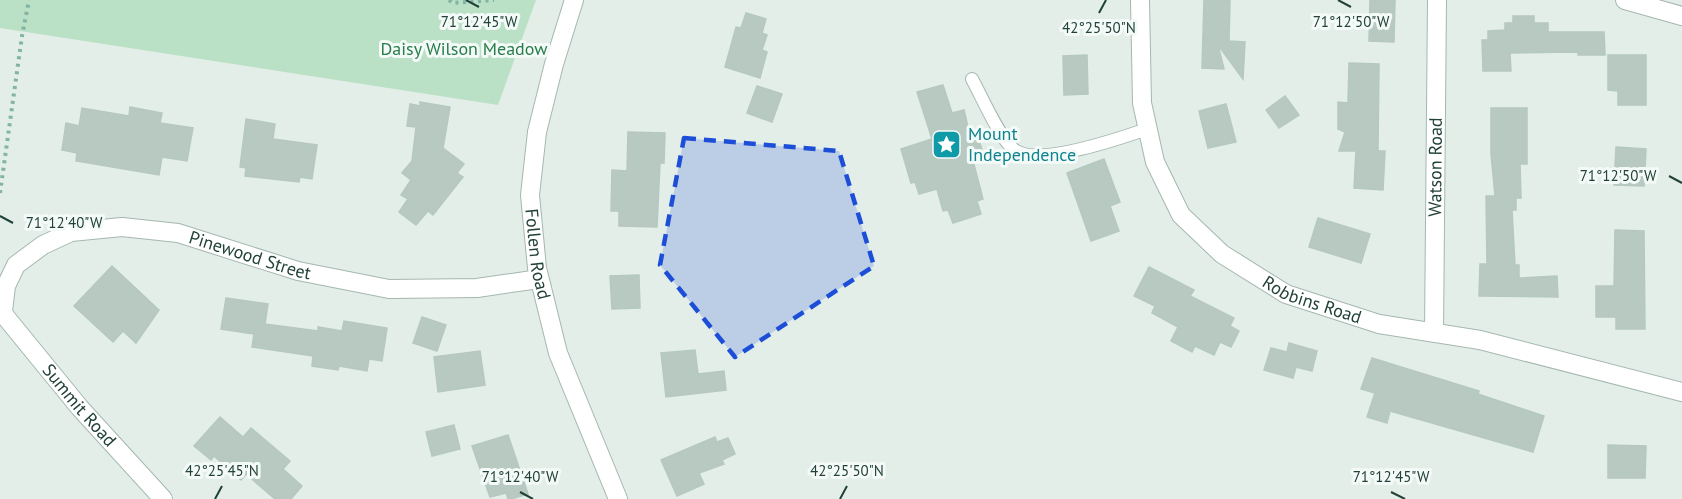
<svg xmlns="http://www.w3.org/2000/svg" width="1682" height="499" viewBox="0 0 1682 499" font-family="'PT Sans',sans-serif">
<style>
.green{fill:#bae1c5}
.building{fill:#b8c9c2;stroke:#b5c8c1;stroke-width:1.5}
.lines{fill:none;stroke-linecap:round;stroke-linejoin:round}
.service-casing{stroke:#a5b7b1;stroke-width:14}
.minor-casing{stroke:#a5b7b1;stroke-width:20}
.path{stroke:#81b4a5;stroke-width:4;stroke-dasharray:3 4.5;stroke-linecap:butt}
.service{stroke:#fff;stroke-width:12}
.minor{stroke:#fff;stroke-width:18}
.marked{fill:#1d4ed8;fill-opacity:0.2;stroke:#1d4ed8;stroke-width:4.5;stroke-dasharray:12 8;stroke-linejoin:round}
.ticks{fill:none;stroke:#214139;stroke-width:2}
.labels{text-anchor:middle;stroke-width:6;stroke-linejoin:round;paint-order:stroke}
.park-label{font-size:18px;fill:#277c4a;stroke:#f4faf7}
.culture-label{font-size:18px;fill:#0d838f;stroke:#f4faf7;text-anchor:start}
.street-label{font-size:18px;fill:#214139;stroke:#f4faf7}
.ticks-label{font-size:15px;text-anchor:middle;fill:#214139;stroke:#f4faf7;stroke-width:6;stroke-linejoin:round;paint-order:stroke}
</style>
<rect width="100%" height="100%" fill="#e3eee9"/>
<polygon class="green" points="0,0 536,0 498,105 0,28"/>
<g class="building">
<polygon points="1204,0 1230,0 1229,41 1245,42 1243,79 1218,45 1224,69 1202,68"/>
<polygon points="1370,0 1395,0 1394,42 1369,41"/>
<polygon points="746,13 766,19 762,33 767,35 762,50 767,52 760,78 725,67 736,27 741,28"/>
<polygon points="1513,16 1534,16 1534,23 1548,23 1548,32 1604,32 1605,55 1578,55 1578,52 1510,53 1511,71 1483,71 1482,40 1488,40 1488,31 1505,30 1505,23 1513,23"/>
<polygon points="1087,55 1088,94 1064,95 1063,56"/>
<polygon points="1608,55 1646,55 1646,105 1618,105 1618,91 1608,90"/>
<polygon points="1349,63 1379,64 1378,151 1385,151 1383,190 1354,188 1356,151 1339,151 1345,132 1338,129 1338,102 1348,103"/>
<polygon points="943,85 952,113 964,110 969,131 976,130 982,150 971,153 983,199 977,201 981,214 953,223 948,210 943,211 937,189 919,194 915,182 911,183 901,149 932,139 917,92"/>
<polygon points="757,86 782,94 772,122 747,113"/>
<polygon points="1285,96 1299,115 1279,128 1266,110"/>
<polygon points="420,102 450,107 443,148 464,164 457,173 463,177 433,215 428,211 416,225 399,212 408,199 401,195 411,180 402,173 412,161 416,127 407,126 410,104 420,106"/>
<polygon points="1226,104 1236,142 1208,148 1199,111"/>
<polygon points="130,107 162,113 160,123 193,128 187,161 162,157 159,175 76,161 77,153 62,150 66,123 79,126 82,108 129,116"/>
<polygon points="1491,108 1527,108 1527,164 1520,164 1521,198 1516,198 1516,210 1512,210 1515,265 1519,265 1519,278 1557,276 1558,297 1479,296 1480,264 1487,264 1486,196 1495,196 1491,154"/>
<polygon points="246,119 275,124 273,139 317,145 312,179 300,177 299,182 245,176 246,168 240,167"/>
<polygon points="628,132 665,133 664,163 660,163 657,227 619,226 619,211 611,211 612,170 627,171"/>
<polygon points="1616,147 1646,149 1644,186 1614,185"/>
<polygon points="1104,159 1120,202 1110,206 1119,231 1091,241 1067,173"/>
<polygon points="1318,218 1370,234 1361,263 1309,247"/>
<polygon points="1615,230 1644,231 1645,329 1616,329 1616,317 1596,317 1596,286 1614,286"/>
<polygon points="112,266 159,310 136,343 123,331 113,342 74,306"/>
<polygon points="1149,267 1194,290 1190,296 1234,318 1230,326 1239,331 1231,347 1220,342 1214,355 1195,346 1192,352 1171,341 1178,327 1152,313 1155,306 1134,296"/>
<polygon points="639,275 640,308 612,309 610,276"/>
<polygon points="226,298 268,304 265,324 318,331 318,327 342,331 344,321 387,328 382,361 369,359 367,371 339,366 338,370 312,366 313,356 252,347 254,334 221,329"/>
<polygon points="422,317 446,325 437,351 413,343"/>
<polygon points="1289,343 1317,351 1312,371 1296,367 1293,378 1264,370 1271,348 1287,352"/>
<polygon points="695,350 698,374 724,371 726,390 666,397 661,353"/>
<polygon points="480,351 485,385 438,392 434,357"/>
<polygon points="1372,358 1479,391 1478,394 1544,416 1533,452 1390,411 1387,423 1367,417 1375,393 1361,389"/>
<polygon points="220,417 243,437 251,428 290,461 283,469 302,486 291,499 275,499 246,474 241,480 214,456 211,460 194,446"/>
<polygon points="454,425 460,449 432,456 426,432"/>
<polygon points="508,435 528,494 511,499 508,499 506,493 490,497 472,446"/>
<polygon points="715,437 717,442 728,438 735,454 722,460 724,464 699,473 704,484 677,496 661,460"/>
<polygon points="1608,445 1646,446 1645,478 1608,478"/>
</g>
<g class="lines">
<defs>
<path id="service" d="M972 79C981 95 1001 142 1016 151 1040 166 1121 138 1147 129"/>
<g id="minor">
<path id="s1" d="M574 0 554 64 537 132 530 195 537 268 558 353 618 499"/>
<path id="s2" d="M1140 0 1142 103 1155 162 1181 215 1222 254 1286 294 1379 324 1480 340 1682 392"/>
<polyline points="1625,0 1682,16"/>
<path id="s3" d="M0 310 80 408 163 499"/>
<path id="s4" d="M3 311 6 286 16 265 43 245 71 232 122 227 178 233 298 271 389 289 477 288 539 279"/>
<path id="s5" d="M1434 333 1437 0"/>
</g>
</defs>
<use href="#service" class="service-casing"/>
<use href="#minor" class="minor-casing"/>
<g class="path">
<polyline points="449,0 453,3 494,0"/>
<polyline points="0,193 22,36 29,0"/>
</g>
<use href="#service" class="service"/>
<use href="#minor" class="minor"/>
</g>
<path class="marked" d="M684 138 839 151 874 266 735 357 660 265Z"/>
<path class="ticks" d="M466 0 479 7M1338 0 1351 7M1099 13 1106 0M1669 176 1682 183M0 216 13 223M520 492 533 499M1391 492 1405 499M215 499 222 486M840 499 847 486"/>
<defs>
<symbol id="sight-square" viewBox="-11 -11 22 22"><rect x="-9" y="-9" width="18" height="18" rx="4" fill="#0f9aa8" stroke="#f4faf7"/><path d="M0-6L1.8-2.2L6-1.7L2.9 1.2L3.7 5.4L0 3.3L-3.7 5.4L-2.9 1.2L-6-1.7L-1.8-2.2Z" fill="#fff"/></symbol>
</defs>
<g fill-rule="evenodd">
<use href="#sight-square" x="930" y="128" width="33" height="33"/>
</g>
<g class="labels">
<g class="park-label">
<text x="464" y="55">Daisy Wilson Meadow</text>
</g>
<g class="culture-label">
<text x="968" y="140">Mount<tspan x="968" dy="21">Independence</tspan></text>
</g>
<g class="street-label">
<text dy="6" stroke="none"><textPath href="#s5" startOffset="166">Watson Road</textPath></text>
<text dy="6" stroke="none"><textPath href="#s1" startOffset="260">Follen Road</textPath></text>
<text dy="6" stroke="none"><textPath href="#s4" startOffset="296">Pinewood Street</textPath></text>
<text dy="6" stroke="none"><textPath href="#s2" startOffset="381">Robbins Road</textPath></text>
<text dy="6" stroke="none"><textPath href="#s3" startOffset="124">Summit Road</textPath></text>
</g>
</g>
<g class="ticks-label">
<text x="479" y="27">71°12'45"W</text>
<text x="1351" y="27">71°12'50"W</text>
<text x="1099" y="33">42°25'50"N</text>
<text x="1618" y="181">71°12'50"W</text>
<text x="64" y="228">71°12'40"W</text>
<text x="222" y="476">42°25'45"N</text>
<text x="847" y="476">42°25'50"N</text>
<text x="520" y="482">71°12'40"W</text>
<text x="1391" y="482">71°12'45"W</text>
</g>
</svg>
